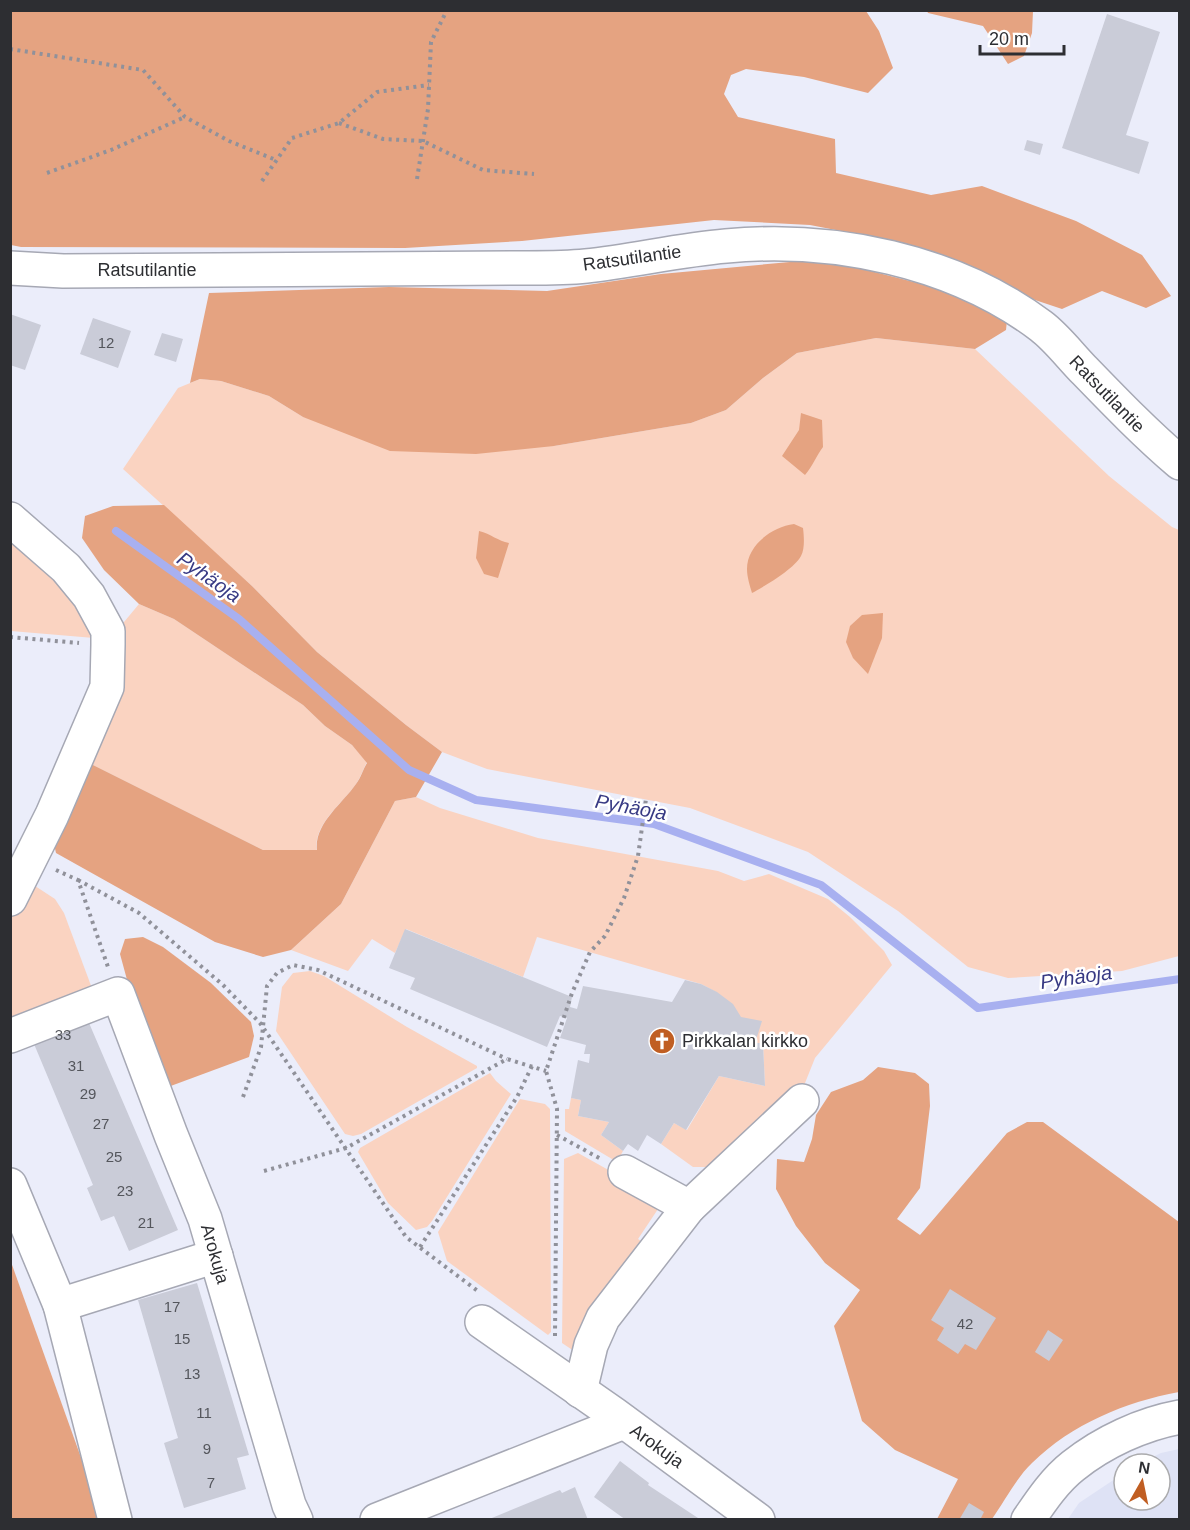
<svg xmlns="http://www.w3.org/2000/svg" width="1190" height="1530" viewBox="0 0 1190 1530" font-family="Arial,sans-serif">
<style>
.built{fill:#dee2f5}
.green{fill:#fad3c1}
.forest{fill:#e5a381}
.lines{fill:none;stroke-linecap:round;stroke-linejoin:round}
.stream{stroke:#a8b0f0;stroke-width:8}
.building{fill:#caccd8}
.minor-casing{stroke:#a6a8b4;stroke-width:36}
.path{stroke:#90919a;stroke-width:4;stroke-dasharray:3 4.5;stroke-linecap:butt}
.minor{stroke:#fff;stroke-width:33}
.labels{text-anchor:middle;stroke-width:5;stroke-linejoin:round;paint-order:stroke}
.number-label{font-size:15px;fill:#54565c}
.street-label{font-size:18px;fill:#2d2e32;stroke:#fff}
.poi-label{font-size:18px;fill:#2d2e32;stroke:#fff;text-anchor:start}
.water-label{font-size:20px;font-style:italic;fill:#383a84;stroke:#fff}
</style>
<rect width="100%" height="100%" fill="#ebedfa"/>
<polygon class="built" points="1179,1449 1179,1519 1068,1519 1079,1503 1124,1473 1124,1500 1160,1500 1160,1464 1139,1464 1161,1453"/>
<g class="green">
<polygon points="876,338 975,349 1109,476 1172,527 1179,530 1179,956 1122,971 1008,978 968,967 898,911 808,852 690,808 487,769 442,752 406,725 317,652 252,586 123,469 178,388 200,379 221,381 269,396 303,417 554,446 691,423 726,410 763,378 797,353"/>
<polygon points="10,534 62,578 94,638 11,631"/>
<path d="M139 604 174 619 303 705 325 726 352 745 367 762C363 769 361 777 356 784 343 803 312 825 317 851L263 850 91 764 119 628Z"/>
<path d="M416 797 440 808 538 838 718 871 744 881 769 874 828 899 850 917 884 951 892 965 815 1058 801 1093 713 1167H693L661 1144 674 1123 687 1130 719 1076 765 1086 763 1044 755 1043C738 1013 734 1000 701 984L537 937 523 977 406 929 395 953 372 939 348 971 291 950 341 904 395 801Z"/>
<polygon points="29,882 55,899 64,913 93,991 11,1025 10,917"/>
<polygon points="310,971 324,976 407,1027 477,1066 477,1068 361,1134 353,1136 345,1134 276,1031 282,987 293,973"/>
<polygon points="490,1073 496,1081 511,1094 432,1221 427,1227 416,1230 388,1203 358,1152 360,1148"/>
<polygon points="571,1098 581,1100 578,1116 609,1122 601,1135 623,1151 617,1162 565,1131 565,1109 569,1109"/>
<polygon points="520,1099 545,1104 550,1109 551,1332 548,1335 447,1261 438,1232"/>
<polygon points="578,1153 621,1177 617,1185 658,1209 638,1239 648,1246 574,1351 562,1343 564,1159"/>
</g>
<g class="forest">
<polygon points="10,11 866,11 879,31 893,68 868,93 804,77 746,69 731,75 724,94 738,117 835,139 836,173 931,195 982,186 1076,221 1142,255 1171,296 1146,308 1102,291 1062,309 1035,300 951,262 872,237 810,225 714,220 522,241 405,248 21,247 11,245"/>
<polygon points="927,11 1033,11 1032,33 1024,56 1008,64 983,26 928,13"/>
<polygon points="801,261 855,267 957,293 1007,320 1006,330 975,349 876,338 797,353 763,378 726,410 691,423 554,446 476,454 390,451 303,417 269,396 221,381 200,379 190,383 209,293 389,287 547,291 661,274"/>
<path d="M801 413 822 420 823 447C816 456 813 466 805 475L782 456 799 430Z"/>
<path d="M164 505 252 586 317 652 406 725 442 752 416 797 395 801 341 904 291 950 263 957 215 942 56 853 54 844 91 764 263 850H317C314 824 342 804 356 784 361 778 363 769 367 763L352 745 325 726 303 705 174 619 139 604 104 570 82 538 85 516 113 506Z"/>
<path d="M794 524 803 528C804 536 805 549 801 556 794 569 765 586 752 593 750 586 747 577 747 569 747 545 772 527 794 524Z"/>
<path d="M479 531C491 534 498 541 509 543L498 578 484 574 476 558Z"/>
<polygon points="883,613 882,638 868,674 853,658 846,642 850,626 862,615"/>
<polygon points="143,937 163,947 211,983 251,1022 254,1036 249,1057 168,1087 132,998 120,954 125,939"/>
<path d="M878 1067 915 1073 929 1084 930 1106 920 1188 897 1219 920 1235 1007 1133 1027 1122H1043L1179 1222V1392C1125 1402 1072 1424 1032 1463 1017 1477 1004 1502 992 1519H937L958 1479 895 1450 862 1421 834 1326 860 1290 825 1263 796 1226 776 1189 777 1159 804 1162 812 1139 816 1115 831 1092 863 1080Z"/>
<polygon points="11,1262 103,1519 11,1519"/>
</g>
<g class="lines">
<polyline class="stream" points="116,531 239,619 409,770 476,800 654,824 821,885 978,1008 1180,979"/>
</g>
<g class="building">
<polygon points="1107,14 1160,32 1126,135 1149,142 1139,174 1062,148"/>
<polygon points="1027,140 1043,144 1040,155 1024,150"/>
<polygon points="10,314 41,325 25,370 10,365"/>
<polygon points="93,318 131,331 118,368 80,354"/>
<polygon points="162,333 183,339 176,362 154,355"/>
<polygon points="405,929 572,997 570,1007 577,1009 583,986 672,1002 685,980 701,984 717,992 733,1004 741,1017 762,1021 755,1043 763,1043 765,1086 719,1076 686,1130 674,1123 661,1144 647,1135 638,1151 628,1144 623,1151 601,1135 609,1122 578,1116 581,1100 571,1098 578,1060 589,1063 590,1054 584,1054 586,1045 560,1038 567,1018 560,1016 547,1047 410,989 415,978 389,968"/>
<polygon points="83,1009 178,1230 129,1251 114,1216 101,1221 87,1188 93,1185 29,1032"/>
<polygon points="197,1283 249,1455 237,1458 246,1489 184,1508 164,1443 178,1438 138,1300"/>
<polygon points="950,1289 996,1318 976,1350 965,1344 958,1354 937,1340 944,1328 931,1320"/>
<polygon points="1048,1330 1063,1340 1049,1361 1035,1352"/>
<polygon points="620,1461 649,1483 648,1485 701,1520 626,1520 594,1497"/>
<polygon points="575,1487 588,1520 487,1520 560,1490 562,1493"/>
<polygon points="969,1503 984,1512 980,1520 959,1520"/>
</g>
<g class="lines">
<defs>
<g id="minor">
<path d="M10 268 63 271 527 268C547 268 567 268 586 266 633 261 679 250 726 246 833 236 953 260 1041 326 1057 338 1071 357 1085 371 1116 403 1146 434 1180 463"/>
<polyline points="10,519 66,568 89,596 108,631 108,645 107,687 52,815 10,899"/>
<polyline points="10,1036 118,994 171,1135 205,1219 289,1505 296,1520"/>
<polyline points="625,1172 689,1207"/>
<polyline points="10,1185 60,1305 115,1520"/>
<polyline points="60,1305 216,1256"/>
<polyline points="482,1322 614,1414 758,1520"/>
<polyline points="580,1391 591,1345 603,1318 689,1207 802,1101"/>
<polyline points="377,1520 624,1422"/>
<path d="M1028 1520C1041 1501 1055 1480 1073 1466 1103 1442 1142 1424 1180 1417"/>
</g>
</defs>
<use href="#minor" class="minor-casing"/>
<g class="path">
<polyline points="10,49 143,70 185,117 229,141 276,160"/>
<polyline points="339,123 383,139 423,141 483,170 534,174"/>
<polyline points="47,173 111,150 185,117"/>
<polyline points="417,179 428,109 431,42 447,10"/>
<polyline points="262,181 292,138 339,123 377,92 429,85"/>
<polyline points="10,637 79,643"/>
<polyline points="56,870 78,880 108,967"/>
<polyline points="78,880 139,913 223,985 260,1023 406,1237 479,1292"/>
<polyline points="243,1097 261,1047 267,986 277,973 293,965 318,970 507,1059"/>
<polyline points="557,1135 601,1159"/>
<polyline points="264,1171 346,1148 507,1059 546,1071"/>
<polyline points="420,1247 517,1097 532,1066"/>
<polyline points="555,1336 557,1109 546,1071 572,993 590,952 605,936 624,898 638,856 646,799"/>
</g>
<use href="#minor" class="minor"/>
</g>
<defs>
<symbol id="church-disc" viewBox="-11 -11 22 22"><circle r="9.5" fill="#c05e22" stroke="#fff"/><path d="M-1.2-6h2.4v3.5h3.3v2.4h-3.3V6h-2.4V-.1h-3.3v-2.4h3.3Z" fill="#fff"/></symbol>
</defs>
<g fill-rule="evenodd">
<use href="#church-disc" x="647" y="1026" width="30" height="30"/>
</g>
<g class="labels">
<g class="number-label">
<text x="106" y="348">12</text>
<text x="63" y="1040">33</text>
<text x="76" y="1071">31</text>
<text x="88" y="1099">29</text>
<text x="101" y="1129">27</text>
<text x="114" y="1162">25</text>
<text x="125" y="1196">23</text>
<text x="146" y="1228">21</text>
<text x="172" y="1312">17</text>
<text x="965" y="1329">42</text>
<text x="182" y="1344">15</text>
<text x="192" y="1379">13</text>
<text x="204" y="1418">11</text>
<text x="207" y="1454">9</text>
<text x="211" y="1488">7</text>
</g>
<g class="street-label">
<text transform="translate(632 258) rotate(-8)" y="6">Ratsutilantie</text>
<text x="147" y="276">Ratsutilantie</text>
<text transform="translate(1107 394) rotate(46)" y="6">Ratsutilantie</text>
<text transform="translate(215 1254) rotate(74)" y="6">Arokuja</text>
<text transform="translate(657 1446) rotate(36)" y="6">Arokuja</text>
</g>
<g class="poi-label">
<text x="682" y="1047">Pirkkalan kirkko</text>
</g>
<g class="water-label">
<text transform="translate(209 577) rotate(35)" y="7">Pyhäoja</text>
<text transform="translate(631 807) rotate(10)" y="7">Pyhäoja</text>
<text transform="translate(1076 977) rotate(-8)" y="7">Pyhäoja</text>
</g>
</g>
<rect width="1190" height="1530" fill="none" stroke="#2d2e32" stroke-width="24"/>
<g transform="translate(1142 1482) rotate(9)"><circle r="28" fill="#ffffff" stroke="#ababad" stroke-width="1.5"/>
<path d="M0-4.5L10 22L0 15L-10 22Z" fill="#c05e22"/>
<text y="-9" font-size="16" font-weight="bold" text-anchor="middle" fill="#2d2e32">N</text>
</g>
<path d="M980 45v9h84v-9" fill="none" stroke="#2d2e32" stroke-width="3"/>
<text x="989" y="45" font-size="18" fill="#2d2e32" stroke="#ffffff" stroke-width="4.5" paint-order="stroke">20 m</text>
</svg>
